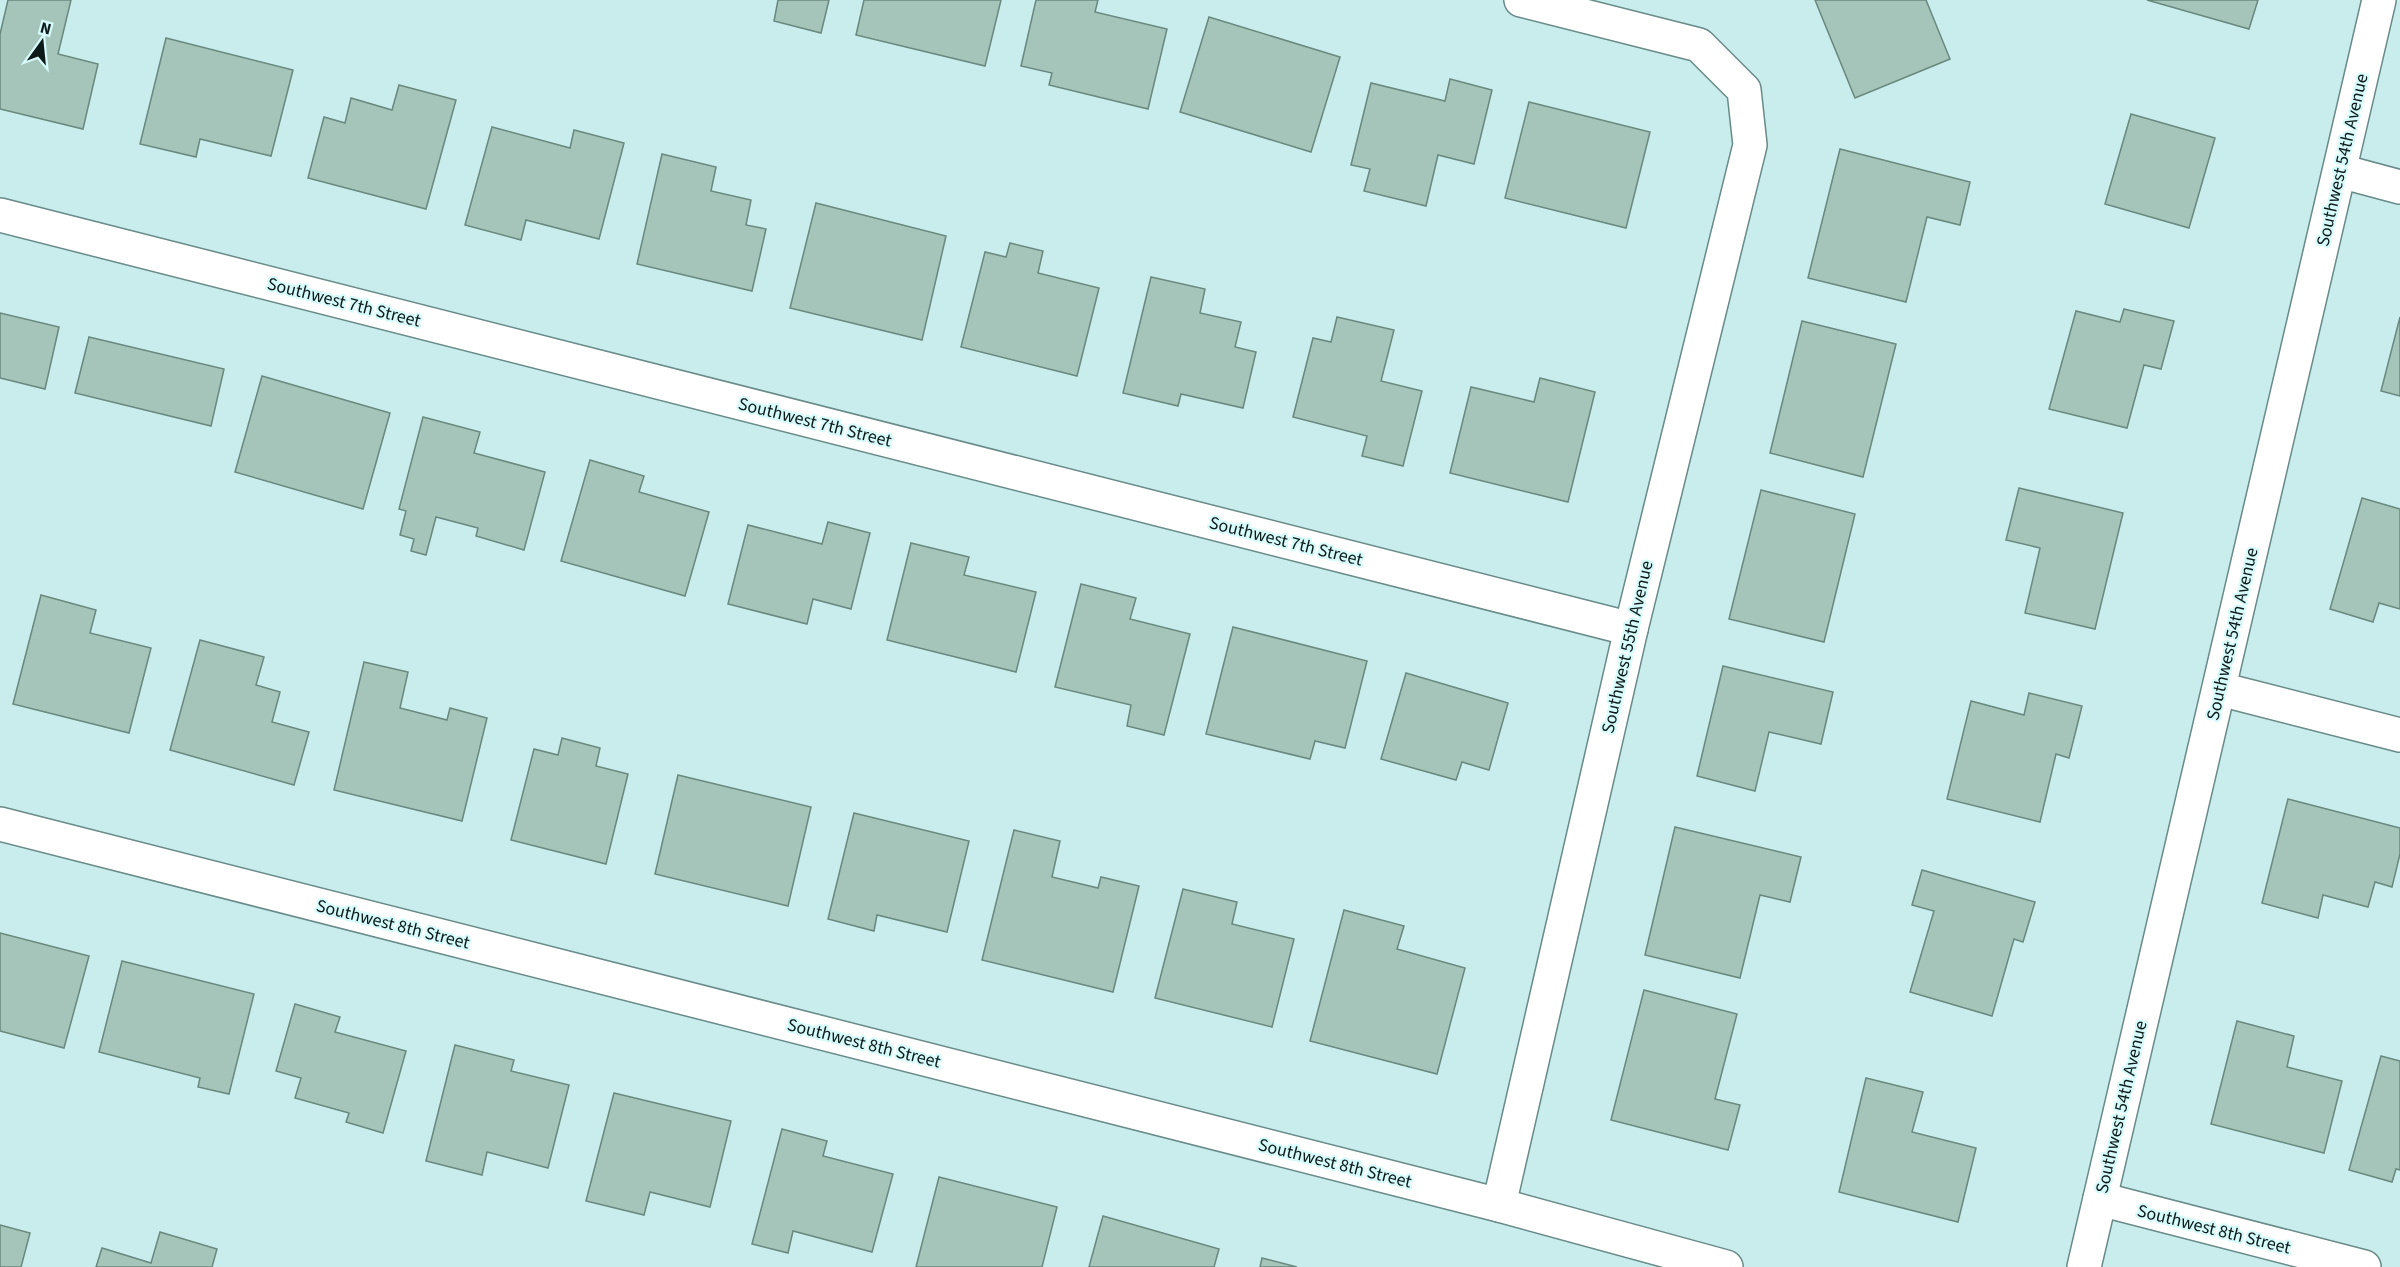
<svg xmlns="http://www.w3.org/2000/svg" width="2400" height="1267" viewBox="0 0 2400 1267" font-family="'Source Sans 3',sans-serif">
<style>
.building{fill:#a5c5ba;stroke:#69887e;stroke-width:1.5}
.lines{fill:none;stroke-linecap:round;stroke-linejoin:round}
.minor-casing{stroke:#688a89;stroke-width:36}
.tertiary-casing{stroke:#688a89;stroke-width:36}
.minor{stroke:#fff;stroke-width:33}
.tertiary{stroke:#fff;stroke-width:33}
.labels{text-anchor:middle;stroke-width:4.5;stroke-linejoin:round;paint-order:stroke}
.street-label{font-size:18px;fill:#0d1a1a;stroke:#d6fbfa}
</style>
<rect width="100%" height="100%" fill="#c9edec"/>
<g class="building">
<polygon points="8,0 71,0 58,54 98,64 83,129 0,109 0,34"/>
<polygon points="778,0 829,0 821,33 774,21"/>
<polygon points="864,0 1001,0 985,66 856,35"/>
<polygon points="1036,0 1098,0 1095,12 1167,29 1148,109 1049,85 1052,73 1021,66"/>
<polygon points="1815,0 1926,0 1950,59 1855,98"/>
<polygon points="2147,0 2258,0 2249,29"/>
<polygon points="1209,17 1340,57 1311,152 1180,112"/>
<polygon points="166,38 293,70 271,156 200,139 196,157 140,144"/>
<polygon points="1450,79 1492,90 1474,164 1438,155 1426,206 1364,191 1370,169 1351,165 1371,83 1445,101"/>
<polygon points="399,85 456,100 426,209 308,178 324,117 345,123 351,98 392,110"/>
<polygon points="1529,102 1650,132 1626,228 1505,198"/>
<polygon points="2131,114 2215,138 2189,228 2105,204"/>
<polygon points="492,127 570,148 574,130 624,143 599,239 526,220 521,240 465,225"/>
<polygon points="1840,149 1970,182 1960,225 1927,217 1906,302 1808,278"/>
<polygon points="662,154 716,167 711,191 751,200 746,225 766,229 752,291 637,264"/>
<polygon points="816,203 946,236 922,340 790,308"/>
<polygon points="1010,243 1043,251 1038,273 1099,288 1077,376 961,347 985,252 1006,257"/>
<polygon points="1151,277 1205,289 1200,313 1241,322 1235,347 1256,352 1243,408 1181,394 1178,406 1123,393"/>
<polygon points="2124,309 2174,321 2161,369 2144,365 2127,428 2049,409 2076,311 2120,322"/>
<polygon points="0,313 59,327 45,389 0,378"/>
<polygon points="1337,317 1394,330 1381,381 1422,391 1403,466 1362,456 1367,436 1293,417 1313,338 1331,342"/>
<polygon points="2400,317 2400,396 2381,391"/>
<polygon points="1802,321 1896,344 1863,477 1770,453"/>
<polygon points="89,337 224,369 211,426 75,393"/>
<polygon points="262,376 390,413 363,509 235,472"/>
<polygon points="1540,378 1595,392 1568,502 1450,473 1471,387 1534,402"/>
<polygon points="423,417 480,432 474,453 545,472 524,550 476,536 478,528 436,517 426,555 411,551 414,539 400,535 406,511 399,509"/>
<polygon points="590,460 644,476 639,492 709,512 685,596 561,561"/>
<polygon points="2019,488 2123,513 2095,629 2025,613 2040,548 2006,540"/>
<polygon points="1761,490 1855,514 1824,642 1729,619"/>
<polygon points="2362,498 2400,509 2400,609 2379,603 2373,622 2330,609"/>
<polygon points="828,522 870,533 851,609 813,599 807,624 728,604 748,525 822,544"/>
<polygon points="911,543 969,557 964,575 1036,592 1016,672 887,640"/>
<polygon points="1081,584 1136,598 1130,619 1190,634 1164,735 1127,726 1131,705 1055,687"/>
<polygon points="41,595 96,610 90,633 151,648 129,733 13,704"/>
<polygon points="1233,627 1367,661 1345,748 1315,741 1310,759 1206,734"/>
<polygon points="200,640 264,657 256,685 280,692 272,722 309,732 294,785 170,750"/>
<polygon points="364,662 408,672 400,708 447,720 450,708 487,718 462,821 334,790"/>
<polygon points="1723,666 1833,692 1821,744 1769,732 1755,791 1697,776"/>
<polygon points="1406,673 1508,703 1489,770 1462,762 1456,780 1381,759"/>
<polygon points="2029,693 2082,706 2069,758 2056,754 2040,822 1947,799 1971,701 2024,715"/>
<polygon points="562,738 600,748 596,766 628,774 606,864 511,840 534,749 558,755"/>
<polygon points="678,775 811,807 788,906 655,874"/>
<polygon points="2288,799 2400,828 2400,854 2392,887 2375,882 2368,907 2323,895 2318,918 2262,903"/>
<polygon points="854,813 969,841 947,932 877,915 874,931 828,919"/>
<polygon points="1675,827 1801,857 1790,902 1760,895 1740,978 1645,955"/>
<polygon points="1014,830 1060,841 1052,877 1098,888 1101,877 1139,886 1113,992 982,960"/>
<polygon points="1922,870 2035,902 2023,942 2014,939 1992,1016 1910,992 1934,911 1912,905"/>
<polygon points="1183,889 1237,902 1232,924 1294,939 1272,1027 1155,998"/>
<polygon points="1344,910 1404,926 1397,949 1465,968 1437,1074 1310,1041"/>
<polygon points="0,933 89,956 64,1048 0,1031"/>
<polygon points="122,961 254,994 229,1094 198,1087 200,1078 99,1052"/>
<polygon points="1644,990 1737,1014 1715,1099 1740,1105 1728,1150 1611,1120"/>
<polygon points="295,1004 340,1017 335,1032 406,1051 383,1133 346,1122 349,1113 295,1098 301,1078 276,1071"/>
<polygon points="2237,1021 2294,1036 2287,1067 2342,1081 2324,1153 2211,1124"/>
<polygon points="455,1045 514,1060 511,1071 569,1085 548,1168 487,1152 482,1175 426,1161"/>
<polygon points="2381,1056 2400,1061 2400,1170 2396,1169 2392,1182 2349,1170"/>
<polygon points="1866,1078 1923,1092 1912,1132 1976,1148 1958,1222 1839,1192"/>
<polygon points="614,1093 731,1121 710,1207 650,1192 644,1215 586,1201"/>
<polygon points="782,1129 827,1141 823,1156 893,1174 872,1252 793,1231 788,1253 752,1244"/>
<polygon points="939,1177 1057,1207 1042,1267 916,1267"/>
<polygon points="1103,1216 1219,1249 1214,1267 1089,1267"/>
<polygon points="0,1225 30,1233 21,1267 0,1267"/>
<polygon points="160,1232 217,1249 212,1267 96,1267 102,1248 151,1263"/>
<polygon points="1262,1258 1297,1267 1260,1267"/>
</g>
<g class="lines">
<defs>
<g id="minor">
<polyline points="2340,171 2400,187"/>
<polyline points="0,215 1631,629"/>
<polyline points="2220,689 2400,735"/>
<polyline points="0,824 1499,1205 1726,1267"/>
<polyline points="2100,1199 2364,1267"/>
<polyline points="1499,1205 1631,629 1750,145 1744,90 1699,45 1521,0"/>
</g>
<polyline id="tertiary" points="2084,1267 2379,0"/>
</defs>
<use href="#minor" class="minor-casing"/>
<use href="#tertiary" class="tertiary-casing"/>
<use href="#minor" class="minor"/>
<use href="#tertiary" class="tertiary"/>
</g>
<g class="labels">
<g class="street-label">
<text transform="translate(2342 160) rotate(-77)" y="6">Southwest 54th Avenue</text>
<text transform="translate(344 302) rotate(14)" y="6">Southwest 7th Street</text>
<text transform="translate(815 422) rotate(14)" y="6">Southwest 7th Street</text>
<text transform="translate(1286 541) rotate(14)" y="6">Southwest 7th Street</text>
<text transform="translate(2232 634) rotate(-77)" y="6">Southwest 54th Avenue</text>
<text transform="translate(1627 647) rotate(-77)" y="6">Southwest 55th Avenue</text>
<text transform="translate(393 924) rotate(14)" y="6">Southwest 8th Street</text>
<text transform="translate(864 1043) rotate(14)" y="6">Southwest 8th Street</text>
<text transform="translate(2121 1107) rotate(-77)" y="6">Southwest 54th Avenue</text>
<text transform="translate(1335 1163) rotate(14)" y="6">Southwest 8th Street</text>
<text transform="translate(2214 1229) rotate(14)" y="6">Southwest 8th Street</text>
</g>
</g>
<g transform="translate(42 42) rotate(15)" stroke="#d6fbfa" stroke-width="4.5" paint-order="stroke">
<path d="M0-4.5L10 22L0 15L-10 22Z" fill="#0d1a1a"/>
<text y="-9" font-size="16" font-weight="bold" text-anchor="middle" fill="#0d1a1a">N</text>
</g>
</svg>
